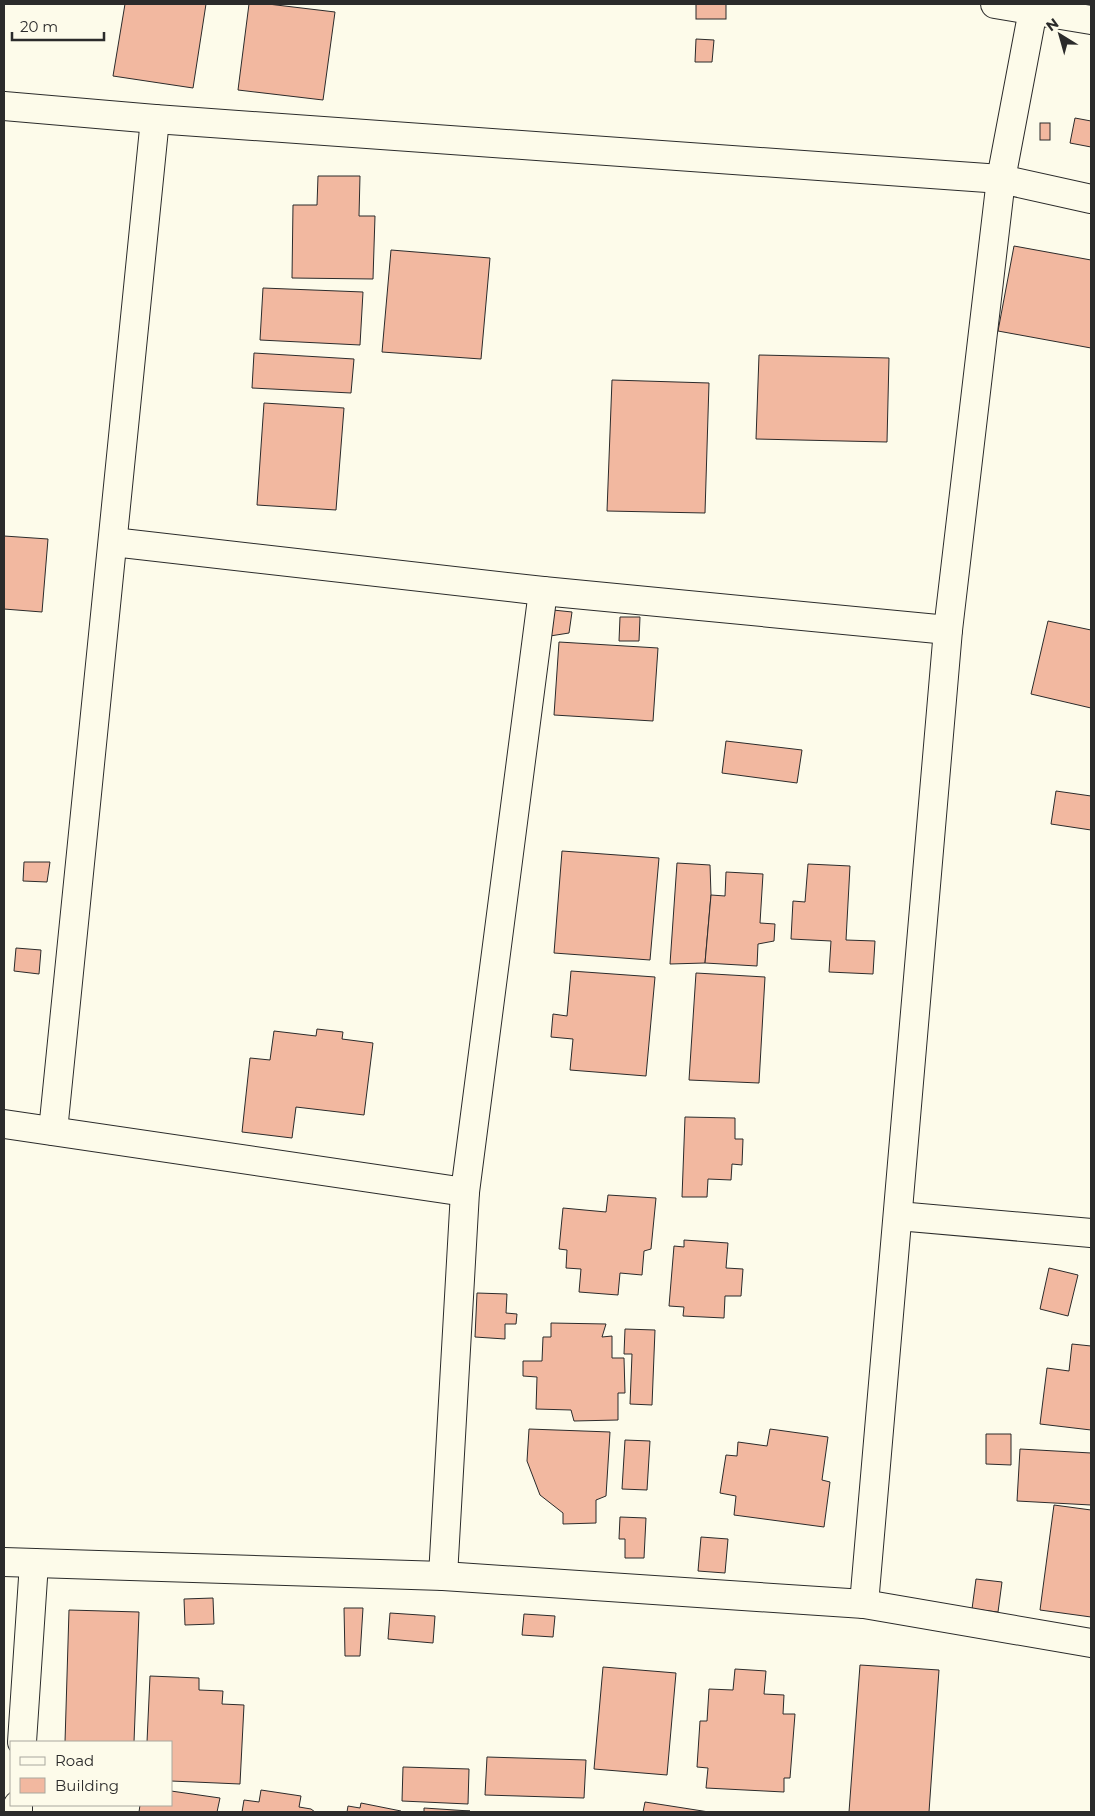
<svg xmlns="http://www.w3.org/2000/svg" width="1095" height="1816" viewBox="0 0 1095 1816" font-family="Montserrat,sans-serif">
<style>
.building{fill:#f2b8a0;stroke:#2b2b2b}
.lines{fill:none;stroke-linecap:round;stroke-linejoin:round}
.street-casing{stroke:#2b2b2b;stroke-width:30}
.street{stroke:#fdfbea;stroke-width:28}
</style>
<rect width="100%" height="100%" fill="#fdfbea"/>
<g class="building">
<polygon points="125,4 206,4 193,88 113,76"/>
<polygon points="249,4 268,4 335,12 323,100 238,90"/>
<rect x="696" y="4" width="30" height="15"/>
<polygon points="696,39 714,40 712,62 695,62"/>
<polygon points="1075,118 1091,121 1091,147 1070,143"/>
<rect x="1040" y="123" width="10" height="17"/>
<polygon points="318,176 360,176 359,216 375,216 373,279 292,278 293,205 317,205"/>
<polygon points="1014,246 1091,260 1091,348 998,331"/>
<polygon points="391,250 490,258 481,359 382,352"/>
<polygon points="263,288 363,292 360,345 260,340"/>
<polygon points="254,353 354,359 351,393 252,388"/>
<polygon points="759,355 889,358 887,442 756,439"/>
<polygon points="612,380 709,383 705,513 607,511"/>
<polygon points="264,403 344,408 336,510 257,505"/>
<polygon points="4,536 48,539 42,612 4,609"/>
<polygon points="553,610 572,612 569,633 550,636"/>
<polygon points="620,617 640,617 639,641 619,641"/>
<polygon points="1048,621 1091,630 1091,708 1031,694"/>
<polygon points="559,642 658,648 653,721 554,715"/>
<polygon points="726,741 802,750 797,783 722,773"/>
<polygon points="1056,791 1091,796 1091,830 1051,824"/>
<polygon points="562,851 659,858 650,960 554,953"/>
<polygon points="24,862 50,862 47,882 23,881"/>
<polygon points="677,863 710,865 711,895 705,963 670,964"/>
<polygon points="808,864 850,866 846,940 875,941 873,974 829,972 831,941 791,939 793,901 805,902"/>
<polygon points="726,872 763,874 760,923 775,924 774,941 758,944 757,966 705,963 711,895 725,896"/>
<polygon points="16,948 41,950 39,974 14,971"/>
<polygon points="571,971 655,977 646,1076 570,1070 573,1039 551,1037 553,1014 567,1016"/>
<polygon points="696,973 765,977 759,1083 689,1080"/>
<polygon points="317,1029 343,1032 342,1039 373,1043 364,1115 296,1107 292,1138 242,1132 250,1058 270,1060 274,1031 316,1036"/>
<polygon points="685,1117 735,1118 735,1139 743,1139 742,1165 732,1164 731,1180 708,1179 707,1197 682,1197"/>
<polygon points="608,1195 656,1198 651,1249 644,1251 642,1275 620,1273 618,1295 579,1292 581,1269 566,1268 567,1250 559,1249 563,1208 606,1212"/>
<polygon points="684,1240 728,1243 726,1268 743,1269 741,1296 725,1296 724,1318 683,1316 684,1307 669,1306 674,1246 684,1247"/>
<polygon points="1049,1268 1078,1275 1068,1316 1040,1309"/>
<polygon points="477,1293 507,1294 506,1313 517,1314 516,1324 505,1324 505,1339 475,1337"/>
<polygon points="551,1323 606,1324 602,1337 612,1336 612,1358 624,1358 625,1393 618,1393 618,1420 574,1421 571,1410 536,1409 537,1377 523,1376 523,1361 542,1361 543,1337 551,1337"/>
<polygon points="625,1329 655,1330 652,1405 630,1404 632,1354 624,1354"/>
<polygon points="1072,1344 1091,1346 1091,1430 1040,1424 1047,1368 1069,1371"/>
<polygon points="529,1429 610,1432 606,1496 596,1500 596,1523 563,1524 563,1513 540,1495 527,1461"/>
<polygon points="770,1429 828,1437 822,1480 830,1482 824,1527 734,1515 736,1496 720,1493 726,1455 737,1456 738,1442 767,1446"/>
<polygon points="986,1434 1011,1434 1011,1465 986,1464"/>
<polygon points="625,1440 650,1441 647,1490 622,1489"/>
<polygon points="1020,1449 1091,1453 1091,1505 1017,1501"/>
<polygon points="1054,1505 1091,1510 1091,1617 1040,1610"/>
<polygon points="620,1517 646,1518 644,1558 625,1558 625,1539 619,1539"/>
<polygon points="701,1537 728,1539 725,1573 698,1571"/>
<polygon points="976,1579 1002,1582 998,1612 972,1609"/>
<polygon points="213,1598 214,1624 185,1625 184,1599"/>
<polygon points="344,1608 363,1608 360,1656 345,1656"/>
<polygon points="69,1610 139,1612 134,1742 65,1742"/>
<polygon points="390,1613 435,1616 433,1643 388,1639"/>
<polygon points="524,1614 555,1616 553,1637 522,1635"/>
<polygon points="860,1665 939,1670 929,1812 849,1812"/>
<polygon points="603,1667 676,1673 667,1775 594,1769"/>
<polygon points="735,1669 766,1671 764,1694 784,1695 783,1714 795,1714 790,1778 784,1778 784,1792 706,1788 708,1768 697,1767 700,1721 707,1721 709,1689 733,1690"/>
<polygon points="150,1676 199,1678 199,1690 223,1691 222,1704 244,1705 240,1784 171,1781 171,1742 147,1742"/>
<polygon points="487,1757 586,1760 584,1798 485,1795"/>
<polygon points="403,1767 469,1769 468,1804 402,1801"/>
<polygon points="261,1790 301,1796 299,1807 311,1809 315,1812 242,1812 244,1800 259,1802"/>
<polygon points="171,1791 220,1798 217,1812 139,1812 140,1805 171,1805"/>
<polygon points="645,1802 709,1812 643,1812"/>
<polygon points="361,1803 401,1811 401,1812 347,1812 348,1806 360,1808"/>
<polygon points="424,1808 470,1811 424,1812"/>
</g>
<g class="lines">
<defs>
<g id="street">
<polyline points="995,4 1091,20"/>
<polyline points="4,106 155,119 1001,179 1091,199"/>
<polyline points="113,542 543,591 948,630"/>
<polyline points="4,1124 465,1192"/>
<polyline points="53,1131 155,119"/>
<polyline points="898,1216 1091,1233"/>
<polyline points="4,1562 443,1576 864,1604 1091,1643"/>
<polyline points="443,1576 465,1192 543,591"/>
<polyline points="864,1604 948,630 1001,179 1033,10"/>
<polyline points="22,1742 34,1563"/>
<polyline points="18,1812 18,1805"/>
</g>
</defs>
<use href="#street" class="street-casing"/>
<use href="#street" class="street"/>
</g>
<rect width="1095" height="1816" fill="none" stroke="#2b2b2b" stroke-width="10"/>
<rect x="10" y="1741" width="162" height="65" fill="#fdfbea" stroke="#a9a89e"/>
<rect x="20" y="1757" width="25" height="8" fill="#fdfbea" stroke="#a9a89e"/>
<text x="55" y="1766" font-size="15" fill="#2b2b2b">Road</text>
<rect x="20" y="1778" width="25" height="15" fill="#f2b8a0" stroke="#a9a89e"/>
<text x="55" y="1791" font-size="15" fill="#2b2b2b">Building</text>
<g transform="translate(1060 35) rotate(323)" stroke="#fdfbea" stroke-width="4" paint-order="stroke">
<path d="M0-4L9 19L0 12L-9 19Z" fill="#2b2b2b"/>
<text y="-8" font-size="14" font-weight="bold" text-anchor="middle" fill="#2b2b2b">N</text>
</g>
<path d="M12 32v8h92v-8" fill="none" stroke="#2b2b2b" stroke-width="2.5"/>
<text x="20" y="32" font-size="15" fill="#2b2b2b" stroke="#fdfbea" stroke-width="4" paint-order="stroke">20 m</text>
</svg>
